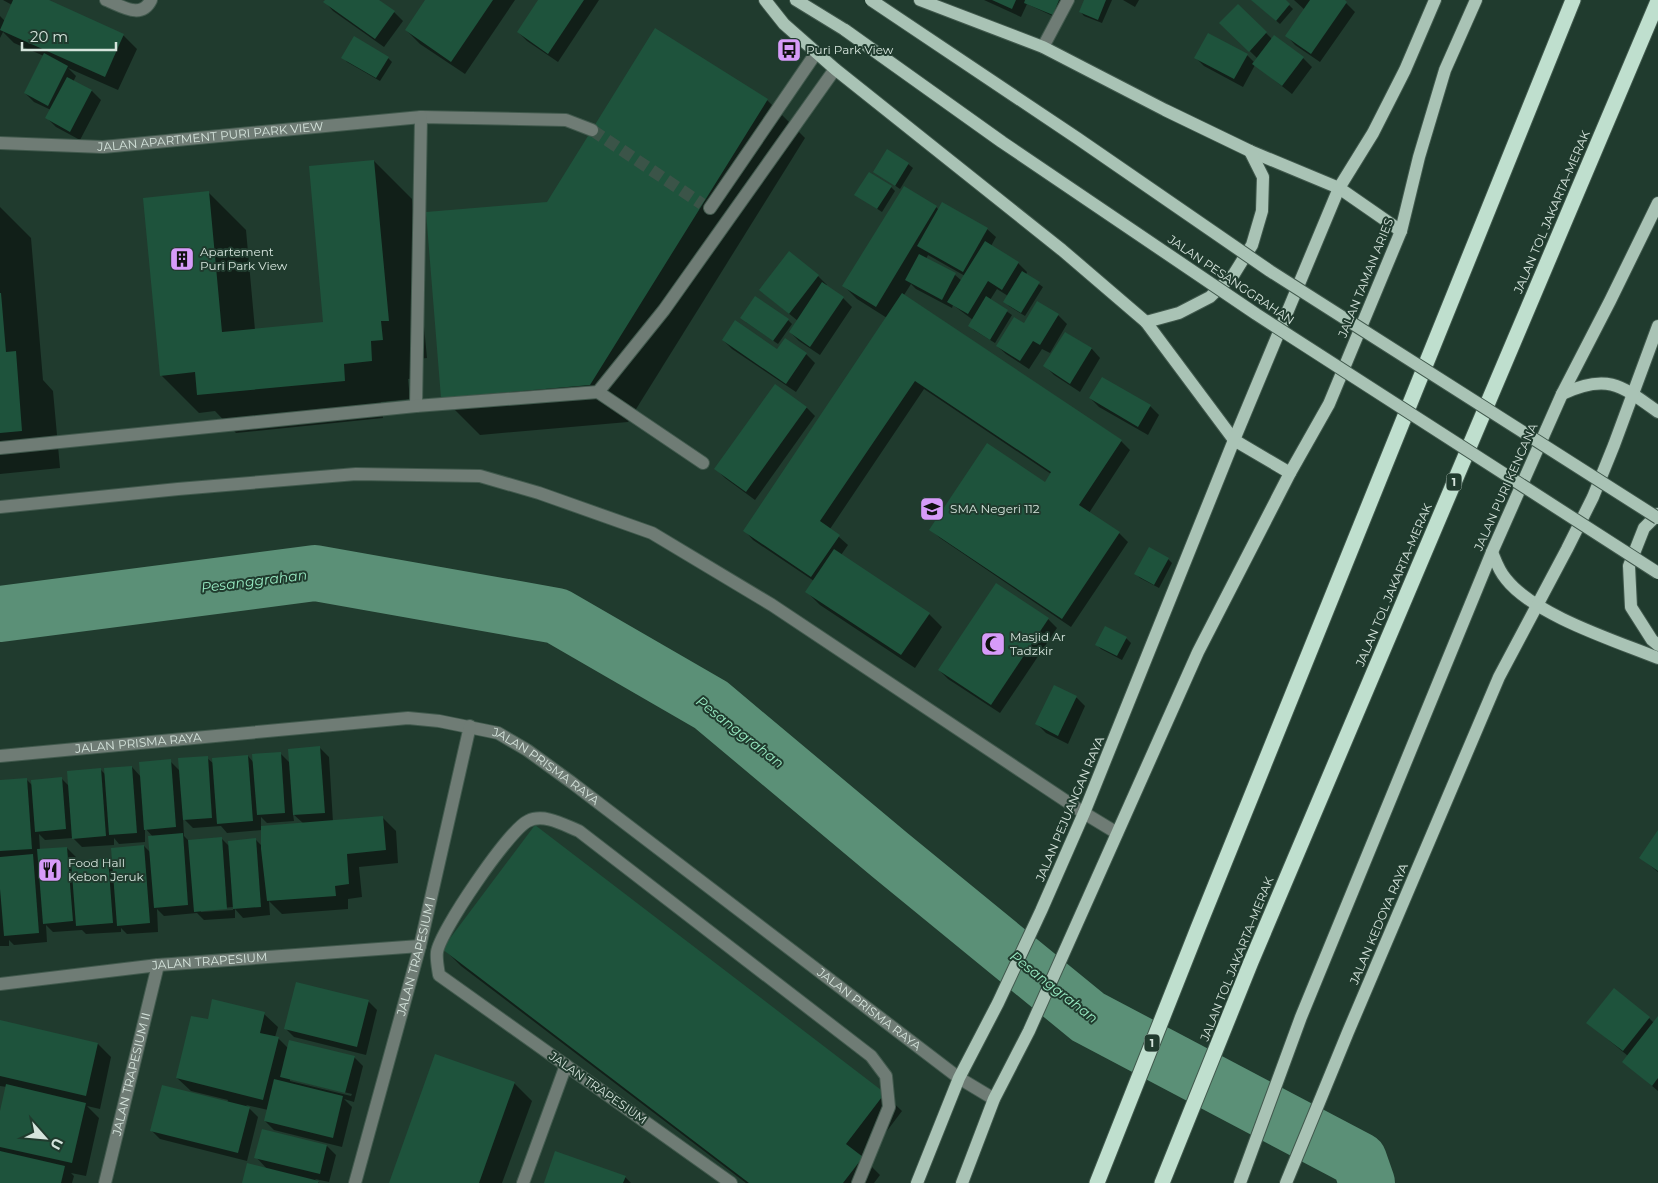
<svg xmlns="http://www.w3.org/2000/svg" width="1658" height="1183" viewBox="0 0 1658 1183" font-family="Montserrat,sans-serif">
<style>
.shadow{fill:#0007;fill-rule:evenodd}
.lines{fill:none;stroke-linecap:round;stroke-linejoin:round}
.river{stroke:#5b9077;stroke-width:56}
.building{fill:#1e533c}
.minor-tunnel{stroke:#3b5448;stroke-width:12;stroke-dasharray:12 6;stroke-linecap:butt}
.minor-casing{stroke:#41594d;stroke-width:14}
.major-casing{stroke:#41594d;stroke-width:14}
.highway-casing{stroke:#41594d;stroke-width:17}
.minor{stroke:#6f7c75;stroke-width:12}
.major{stroke:#a9c3b5;stroke-width:12}
.highway{stroke:#bfdfce;stroke-width:15}
.major-bridge-casing{stroke:#41594d;stroke-width:14;stroke-linecap:butt}
.major-bridge{stroke:#a9c3b5;stroke-width:12}
.labels{text-anchor:middle;stroke-width:4;stroke-linejoin:round;paint-order:stroke}
.shield{fill:#203b2e;stroke:#9fb1a8;stroke-width:1}
.shield-label{font-size:11px;font-weight:bold;fill:#d5e4dc}
.poi-label{font-size:12px;fill:#d5e4dc;stroke:#203b2e;text-anchor:start}
.street-label{font-size:12px;fill:#d5e4dc;stroke:#203b2e}
.water-label{font-size:14px;font-style:italic;fill:#97eac2;stroke:#203b2e}
</style>
<rect width="100%" height="100%" fill="#203b2e"/>
<g class="shadow">
<polygon points="3,0 46,0 124,36 137,49 118,90 68,68 76,76 73,82 92,91 101,100 80,140 56,127 47,118 51,110 34,102 25,93 44,56 14,43 3,32 0,38 0,16 5,21 12,5"/>
<polygon points="326,0 376,0 394,12 403,21 384,47 333,11 325,2"/>
<polygon points="427,0 515,0 465,74 420,44 406,30"/>
<polygon points="540,0 599,0 558,62 527,41 518,32"/>
<polygon points="984,0 1063,0 1057,18 1027,4 1021,17"/>
<polygon points="1085,0 1112,0 1102,23 1084,16 1080,11"/>
<polygon points="1123,0 1139,0 1135,7"/>
<polygon points="1252,0 1284,0 1293,9 1280,24"/>
<polygon points="1294,0 1343,0 1355,12 1320,62 1295,45 1287,36 1305,10"/>
<polygon points="1238,5 1272,39 1303,58 1312,67 1292,94 1255,65 1243,87 1204,66 1195,57 1247,55 1255,63 1258,59 1221,23"/>
<polygon points="656,30 767,100 805,138 628,422 480,435 442,397 548,203"/>
<polygon points="343,57 388,58 392,62 380,81 347,62"/>
<polygon points="374,161 412,199 427,358 418,359 420,378 408,379 410,399 381,402 383,418 236,433 215,411 199,413 161,375 208,192 246,230 255,330 324,323"/>
<polygon points="908,164 913,168 900,189 875,172"/>
<polygon points="891,187 895,191 882,212 856,195"/>
<polygon points="0,207 31,238 43,380 53,391 60,468 0,474"/>
<path d="M936 207 939 210 987 229 996 237 991 246 1018 263 1027 272 1026 275 1043 287 1025 316 1009 306 1005 301 1008 296 997 289 990 300 1012 315 995 343 974 330 970 326 973 320 953 305 952 308 916 289 911 284 904 295 1121 441 1130 450 1089 513 1119 533 1128 542 1071 627 940 538 931 530 1045 484 1051 474 924 389 830 529 848 545 841 555 929 614 942 627 915 668 820 605 807 592 814 581 753 540 745 531 887 318 857 299 844 286ZM928 255 965 276 962 281 955 275 926 259Z"/>
<polygon points="818,276 827,285 826,286 843,298 852,307 820,355 799,341 790,332 798,321 760,290"/>
<polygon points="1058,315 1067,324 1050,353 1042,349 1029,369 1006,354 997,346 1024,325"/>
<polygon points="788,320 792,324 778,344 746,322"/>
<polygon points="1066,333 1092,349 1100,358 1080,392 1054,375 1045,366"/>
<polygon points="723,340 806,354 815,363 796,392 732,349"/>
<polygon points="1090,398 1150,406 1159,415 1148,435 1099,407"/>
<polygon points="806,407 815,416 755,500 725,478 716,469"/>
<polygon points="1168,559 1172,563 1159,588 1140,578 1136,574"/>
<polygon points="996,585 1048,619 1057,628 1000,713 948,679 939,670"/>
<polygon points="1106,628 1126,638 1131,643 1122,660 1101,649 1097,645"/>
<polygon points="1055,687 1077,698 1085,706 1068,744 1046,733 1037,724"/>
<path d="M320 748 329 757 333 822 383 818 396 831 398 863 359 867 362 897 348 899V909L282 914 269 901 270 915 243 918 235 909V918L204 920 197 913 164 916 157 909 158 932 127 934 121 928V932L86 934 82 930 53 932 46 925 47 942 14 945 9 940V946H0V781L26 779 32 785 62 779 69 786 100 769 106 775 132 767 141 777 170 761 180 771 207 758 214 764 248 756 254 763 280 753 290 763ZM293 814 304 824 261 827V817L267 823 294 821ZM183 818 193 828 221 826 227 833 262 830 263 847 256 840 229 846 221 838 189 841 184 836ZM145 828 153 837 151 853 144 846 114 865 108 859 76 862V857L67 848 40 850 39 834 45 840 73 838 82 847 114 845V838L119 844 145 842ZM233 907V910L201 912V910Z"/>
<polygon points="1658,832 1658,872 1641,858"/>
<polygon points="444,949 884,1094 902,1111 865,1160 880,1175 874,1183 746,1183 461,966"/>
<polygon points="368,1001 377,1010 366,1055 294,1037 285,1028"/>
<path d="M264 1014 278 1027 275 1037 278 1038 288 1048 354 1057 363 1066 354 1102 344 1099 352 1107 342 1147 274 1130 265 1121 268 1110 246 1105 258 1117 247 1161 160 1139 151 1130 227 1103 228 1100 191 1091 177 1078 208 1021ZM290 1079 352 1094 351 1096 290 1081Z"/>
<polygon points="1649,1018 1654,1023 1658,1018 1658,1091 1624,1062 1628,1056 1588,1023"/>
<polygon points="0,1021 98,1044 111,1057 100,1109 87,1106 99,1118 86,1176 71,1173 74,1176 72,1183 0,1183 0,1152 1,1152 0,1151 0,1117 7,1087 0,1086"/>
<polygon points="514,1083 532,1101 502,1183 390,1183"/>
<polygon points="327,1146 336,1155 329,1182 315,1179 319,1183 243,1183 267,1169 256,1157"/>
<polygon points="625,1177 631,1183 545,1183"/>
</g>
<g class="lines">
<polyline class="river" points="0,614 315,573 557,616 711,705 890,855 1088,1017 1359,1160 1367,1183"/>
</g>
<g class="building">
<polygon points="13,0 49,0 124,34 105,77 0,30"/>
<polygon points="325,0 379,0 395,11 375,39 323,2"/>
<polygon points="425,0 493,0 451,62 405,30"/>
<polygon points="538,0 584,0 548,54 517,32"/>
<polygon points="992,0 1016,0 1012,9"/>
<polygon points="1025,0 1059,0 1053,15 1024,3"/>
<polygon points="1084,0 1106,0 1098,20 1079,12"/>
<polygon points="1251,0 1286,0 1290,4 1276,21"/>
<polygon points="1310,0 1345,0 1347,2 1311,54 1285,36"/>
<polygon points="1238,4 1267,32 1249,52 1219,23"/>
<polygon points="655,28 768,99 590,385 441,398 426,212 547,202"/>
<polygon points="1208,33 1248,54 1234,79 1194,58"/>
<polygon points="1274,35 1304,57 1282,86 1252,64"/>
<polygon points="354,36 389,57 376,78 341,58"/>
<polygon points="44,53 68,66 48,106 24,93"/>
<polygon points="67,77 92,90 70,132 45,118"/>
<polygon points="887,149 909,163 895,186 873,172"/>
<polygon points="374,160 389,321 381,321 383,340 371,341 372,361 344,364 345,381 197,395 195,372 160,376 143,198 209,191 222,332 323,322 309,166"/>
<polygon points="869,172 892,186 877,209 854,195"/>
<polygon points="904,186 937,206 876,307 842,286"/>
<polygon points="942,202 988,228 963,272 917,246"/>
<polygon points="985,241 1019,262 1002,290 988,281 968,314 947,302"/>
<polygon points="789,251 819,275 789,314 759,290"/>
<polygon points="919,254 956,273 942,300 905,280"/>
<polygon points="1022,271 1040,282 1021,313 1003,302"/>
<polygon points="822,282 844,297 810,347 789,332"/>
<polygon points="0,293 1,293 6,352 16,351 22,431 0,433"/>
<polygon points="902,293 1122,440 1079,505 1120,532 1062,619 929,530 987,443 1045,482 1051,472 915,381 820,521 840,535 811,577 743,531"/>
<polygon points="755,296 789,319 773,341 740,318"/>
<polygon points="986,296 1008,310 990,340 968,326"/>
<polygon points="1037,301 1059,314 1040,345 1033,341 1020,361 996,346 1014,317 1024,323"/>
<polygon points="735,320 777,349 785,338 807,353 786,384 722,340"/>
<polygon points="1065,332 1092,348 1070,384 1043,366"/>
<polygon points="1102,377 1151,405 1138,427 1089,398"/>
<polygon points="775,384 807,407 746,492 714,469"/>
<polygon points="1149,547 1169,558 1154,585 1134,574"/>
<polygon points="834,549 930,613 901,655 805,592"/>
<polygon points="996,583 1049,618 991,705 938,670"/>
<polygon points="1105,626 1127,637 1117,656 1095,645"/>
<polygon points="1054,685 1077,696 1058,736 1035,724"/>
<polygon points="320,746 325,813 293,815 288,749"/>
<polygon points="281,752 285,813 257,815 252,754"/>
<polygon points="248,755 253,821 217,824 212,758"/>
<polygon points="208,756 212,818 183,820 178,758"/>
<polygon points="171,759 176,827 144,830 139,762"/>
<polygon points="132,766 137,833 109,835 104,768"/>
<polygon points="101,768 106,836 72,839 67,771"/>
<polygon points="62,777 66,829 35,832 31,780"/>
<polygon points="27,778 32,849 0,851 0,780"/>
<polygon points="383,816 386,850 347,854 349,884 335,886 336,896 267,901 261,849 261,826"/>
<polygon points="535,825 885,1093 846,1144 863,1157 843,1183 749,1183 442,949"/>
<polygon points="1658,830 1658,871 1639,858"/>
<polygon points="183,833 188,905 154,908 148,836"/>
<polygon points="222,837 227,909 194,912 188,840"/>
<polygon points="256,838 261,907 233,909 228,841"/>
<polygon points="144,845 150,923 117,926 111,848"/>
<polygon points="67,847 73,921 43,924 37,849"/>
<polygon points="33,854 39,933 4,936 0,889 0,857"/>
<polygon points="108,858 113,923 76,926 71,861"/>
<polygon points="296,982 369,1000 357,1047 284,1029"/>
<polygon points="1614,988 1650,1017 1623,1051 1586,1023"/>
<polygon points="212,999 265,1012 260,1033 279,1037 263,1100 176,1078 191,1016 208,1019"/>
<polygon points="1658,1016 1658,1078 1652,1086 1622,1062"/>
<polygon points="0,1020 98,1043 86,1096 0,1076"/>
<polygon points="289,1040 355,1056 345,1093 280,1077"/>
<polygon points="435,1054 515,1082 479,1183 389,1183"/>
<polygon points="274,1079 343,1096 333,1138 264,1121"/>
<polygon points="6,1084 86,1103 72,1163 0,1147 0,1111"/>
<polygon points="162,1085 250,1107 238,1153 150,1131"/>
<polygon points="262,1129 327,1145 320,1174 254,1158"/>
<polygon points="0,1151 65,1166 61,1183 0,1183"/>
<polygon points="555,1151 626,1176 623,1183 544,1183"/>
<polygon points="247,1163 319,1181 318,1183 242,1183"/>
</g>
<g class="lines">
<polyline class="minor-tunnel" points="592,130 702,204"/>
<defs>
<g id="minor">
<path d="M106 0C122 6 141 20 151 0"/>
<polyline points="1043,47 1068,0"/>
<path id="s1" d="M0 143 103 147 421 117 566 120 592 130"/>
<polyline points="710,208 816,53"/>
<polyline points="598,392 703,463"/>
<polyline points="416,406 421,117"/>
<polyline points="0,448 416,406 598,392 664,310 835,69"/>
<polyline points="0,507 178,489 356,474 480,476 539,493 652,533 772,605 1084,813 1117,833"/>
<path id="s2" d="M0 756 408 718 439 721 498 733 527 750 571 782 959 1078 994 1099"/>
<path id="s3" d="M0 984 158 965 420 946"/>
<path id="s4" d="M105 1183 158 965"/>
<path id="s5" d="M355 1183 420 946 470 726"/>
<polyline points="523,1183 566,1065"/>
<path d="M731 1183 439 975C438 968 436 959 437 952 440 931 509 830 528 821 544 813 564 825 579 831L871 1056 886 1076 889 1107 858 1183"/>
</g>
<g id="major">
<polyline points="765,0 784,24 835,69 1062,250 1146,322 1234,440 1290,473"/>
<polyline points="796,0 845,30"/>
<polyline points="920,0 1043,47 1165,110 1250,151 1339,188 1401,231"/>
<polyline points="1146,322 1179,313 1210,297 1234,274 1252,245 1262,211 1263,177 1250,151"/>
<path d="M1562 394C1607 373 1621 385 1658 412"/>
<polyline points="1658,514 1644,528 1629,566 1631,607 1652,640 1658,645"/>
<path d="M1492 552C1496 562 1499 571 1506 579 1534 615 1616 641 1658 658"/>
<polyline points="917,1183 959,1078 998,1003 1041,911 1084,813 1234,440 1339,188 1373,133 1405,70 1435,0"/>
<polyline points="962,1183 994,1099 1029,1031 1198,652 1290,473 1329,404 1401,231 1419,157 1445,70 1476,0"/>
<polyline points="1240,1183 1301,1017 1492,552 1562,394 1610,301 1658,203"/>
<polyline points="1286,1183 1348,1032 1499,677 1567,549 1593,497 1614,445 1658,326"/>
</g>
<g id="highway">
<polyline points="1097,1183 1198,928 1573,0"/>
<polyline points="1162,1183 1251,962 1658,1"/>
</g>
</defs>
<use href="#minor" class="minor-casing"/>
<use href="#major" class="major-casing"/>
<use href="#highway" class="highway-casing"/>
<use href="#minor" class="minor"/>
<use href="#major" class="major"/>
<use href="#highway" class="highway"/>
<defs>
<g id="major-bridge">
<polyline points="871,0 1077,138 1270,271 1658,518"/>
<polyline points="845,30 1002,142 1256,314 1658,573"/>
</g>
</defs>
<use href="#major-bridge" class="major-bridge-casing"/>
<use href="#major-bridge" class="major-bridge"/>
</g>
<defs>
<symbol id="bus-square" viewBox="-11 -11 22 22"><rect x="-9" y="-9" width="18" height="18" rx="4" fill="#d79bf9" stroke="#203b2e"/><path d="M-5-6H5V4H4V6H2V4H-2V6H-4V4H-5ZM-3.5-4V0h7V-4ZM-3.5 1.2v1.5H-2V1.2ZM2 1.2v1.5H3.5V1.2Z" fill="#111"/></symbol>
<symbol id="building-square" viewBox="-11 -11 22 22"><rect x="-9" y="-9" width="18" height="18" rx="4" fill="#d79bf9" stroke="#203b2e"/><path d="M-4-6H4V6H1V3H-1V6H-4ZM-2.5-4.3h1.7v1.8h-1.7ZM.8-4.3h1.7v1.8H.8ZM-2.5-1h1.7V.8h-1.7ZM.8-1h1.7V.8H.8Z" fill="#111"/></symbol>
<symbol id="school-square" viewBox="-11 -11 22 22"><rect x="-9" y="-9" width="18" height="18" rx="4" fill="#d79bf9" stroke="#203b2e"/><path d="M0-5L7-2L0 1L-7-2ZM-4 1L0 2.5L4 1V4Q0 6-4 4Z" fill="#111"/></symbol>
<symbol id="mosque-square" viewBox="-11 -11 22 22"><rect x="-9" y="-9" width="18" height="18" rx="4" fill="#d79bf9" stroke="#203b2e"/><path d="M3.5-4.9A6 6 0 1 0 3.5 4.9A5 5 0 1 1 3.5-4.9Z" fill="#111"/></symbol>
<symbol id="restaurant-square" viewBox="-11 -11 22 22"><rect x="-9" y="-9" width="18" height="18" rx="4" fill="#d79bf9" stroke="#203b2e"/><path d="M-5-6h1v4h1v-4h1v4h1v-4h1v5L-1.5 .5V6h-2V.5L-5-1ZM5-6V6H3V1.5H1.5Q1.5-4 5-6Z" fill="#111"/></symbol>
</defs>
<g fill-rule="evenodd">
<use href="#bus-square" x="775" y="36" width="28" height="28"/>
<use href="#building-square" x="168" y="245" width="28" height="28"/>
<use href="#school-square" x="918" y="495" width="28" height="28"/>
<use href="#mosque-square" x="979" y="630" width="28" height="28"/>
<use href="#restaurant-square" x="36" y="856" width="28" height="28"/>
</g>
<g class="labels">
<g class="shield">
<rect x="1446.5" y="473.5" width="15" height="17" rx="4"/>
<rect x="1144.5" y="1034.5" width="15" height="17" rx="4"/>
</g>
<g class="shield-label">
<text x="1454" y="486">1</text>
<text x="1152" y="1047">1</text>
</g>
<g class="poi-label">
<text x="806" y="54">Puri Park View</text>
<text x="200" y="256">Apartement<tspan x="200" dy="14">Puri Park View</tspan></text>
<text x="950" y="513">SMA Negeri 112</text>
<text x="1010" y="641">Masjid Ar<tspan x="1010" dy="14">Tadzkir</tspan></text>
<text x="68" y="867">Food Hall<tspan x="68" dy="14">Kebon Jeruk</tspan></text>
</g>
<g class="street-label">
<text dy="4" stroke="none"><textPath href="#s1" startOffset="211">JALAN APARTMENT PURI PARK VIEW</textPath></text>
<text transform="translate(1552 212) rotate(-67)" y="4">JALAN TOL JAKARTA–MERAK</text>
<text transform="translate(1366 278) rotate(-68)" y="4">JALAN TAMAN ARIES</text>
<text transform="translate(1231 280) rotate(34)" y="4">JALAN PESANGGRAHAN</text>
<text transform="translate(1506 487) rotate(-66)" y="4">JALAN PURI KENCANA</text>
<text transform="translate(1394 585) rotate(-67)" y="4">JALAN TOL JAKARTA–MERAK</text>
<text dy="4" stroke="none"><textPath href="#s2" startOffset="139">JALAN PRISMA RAYA</textPath></text>
<text dy="4" stroke="none"><textPath href="#s2" startOffset="559">JALAN PRISMA RAYA</textPath></text>
<text transform="translate(1070 809) rotate(-67)" y="4">JALAN PEJUANGAN RAYA</text>
<text transform="translate(1379 924) rotate(-67)" y="4">JALAN KEDOYA RAYA</text>
<text dy="4" stroke="none"><textPath href="#s5" startOffset="235">JALAN TRAPESIUM I</textPath></text>
<text transform="translate(1237 959) rotate(-68)" y="4">JALAN TOL JAKARTA–MERAK</text>
<text dy="4" stroke="none"><textPath href="#s3" startOffset="211">JALAN TRAPESIUM</textPath></text>
<text dy="4" stroke="none"><textPath href="#s2" startOffset="964">JALAN PRISMA RAYA</textPath></text>
<text dy="4" stroke="none"><textPath href="#s4" startOffset="112">JALAN TRAPESIUM II</textPath></text>
<text transform="translate(598 1088) rotate(35)" y="4">JALAN TRAPESIUM</text>
</g>
<g class="water-label">
<text transform="translate(254 581) rotate(-7)" y="5">Pesanggrahan</text>
<text transform="translate(740 732) rotate(38)" y="5">Pesanggrahan</text>
<text transform="translate(1054 987) rotate(38)" y="5">Pesanggrahan</text>
</g>
</g>
<g transform="translate(45 1138) rotate(117)" stroke="#203b2e" stroke-width="4" paint-order="stroke">
<path d="M0-4L9 19L0 12L-9 19Z" fill="#d5e4dc"/>
<text y="-8" font-size="14" font-weight="bold" text-anchor="middle" fill="#d5e4dc">U</text>
</g>
<path d="M22 42v8h94v-8" fill="none" stroke="#d5e4dc" stroke-width="2.5"/>
<text x="30" y="42" font-size="15" fill="#d5e4dc" stroke="#203b2e" stroke-width="4" paint-order="stroke">20 m</text>
</svg>
